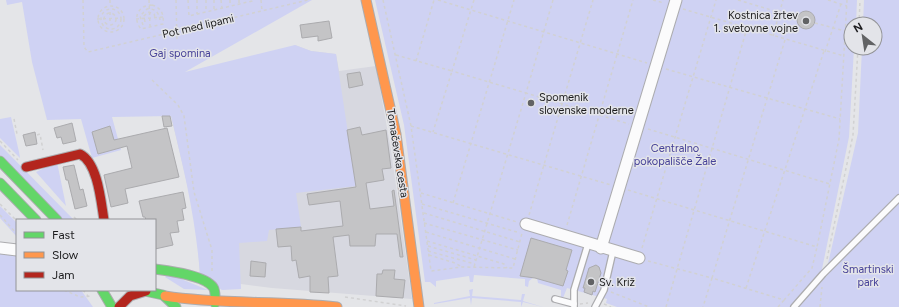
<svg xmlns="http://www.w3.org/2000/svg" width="899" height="307" viewBox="0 0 899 307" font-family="Figtree,sans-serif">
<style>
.built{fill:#d7d8e0}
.green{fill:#cfd2f3}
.building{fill:#c4c4c6;stroke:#ababae}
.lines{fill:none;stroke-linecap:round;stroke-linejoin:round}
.lane-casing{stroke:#acacaf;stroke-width:8}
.street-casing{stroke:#acacaf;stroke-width:13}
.fast-casing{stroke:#acacaf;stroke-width:11}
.slow-casing{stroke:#acacaf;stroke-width:11}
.jam-casing{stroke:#acacaf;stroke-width:11}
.path{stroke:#d1d1d2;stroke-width:1.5;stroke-dasharray:3 3;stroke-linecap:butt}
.lane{stroke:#fbfbfc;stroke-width:5.5}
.street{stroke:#fbfbfc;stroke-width:11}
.fast{stroke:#63d668;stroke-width:9}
.slow{stroke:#ff974d;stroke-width:9}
.jam{stroke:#b3261e;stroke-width:9}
.poi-dot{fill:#616264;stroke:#e3e4e9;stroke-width:1.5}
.labels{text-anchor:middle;stroke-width:3;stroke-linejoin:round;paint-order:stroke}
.poi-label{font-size:11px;fill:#1b1b1d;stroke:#e3e4e9;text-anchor:start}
.street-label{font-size:11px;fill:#1b1b1d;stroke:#e3e4e9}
.park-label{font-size:11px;fill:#464198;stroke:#e3e4e9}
</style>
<rect width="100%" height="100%" fill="#e4e5e8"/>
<polygon class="built" points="295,45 311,51 336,54 339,71 376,66 391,150 412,299 272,288 241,284 200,275 197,236 190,196 171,116"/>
<g class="green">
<path d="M6 0H312L185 72 295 45 311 51 336 54 356 186 296 193 301 227 269 230 267 241 239 243 241 289 222 290 200 275C196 220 184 169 171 116L112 117 121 150 92 158 81 119 47 120 32 62 22 2 7 5Z"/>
<polygon points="375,0 857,0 856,24 851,24 851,48 854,48 849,137 821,274 792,307 617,307 606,303 607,299 567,288 563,298 561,297 561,290 538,283 537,278 534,277 529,281 528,287 525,286 525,279 474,275 473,282 470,282 469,276 436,281 436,287 430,282 425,282 404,125"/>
<polygon points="864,0 899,0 899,195 827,268 858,133 862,48 875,48 875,24 863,24"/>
<polygon points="11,117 19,152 20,158 0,138 0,119"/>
<polygon points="0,145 74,220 63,220 0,155"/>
<polygon points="57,162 66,206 36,172"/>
<polygon points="899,200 899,307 797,307"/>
<polygon points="0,206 17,223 17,237 0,218"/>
<polygon points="0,253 17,256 17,290 81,290 93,307 0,307"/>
<polygon points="169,274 208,290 184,289 165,277"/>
<polygon points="473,289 472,296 521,300 522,294 525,294 523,301 543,307 523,302 521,307 521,302 472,298 471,305 470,298 434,304 434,303 470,296 469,290"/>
</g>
<g class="building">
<circle cx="806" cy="20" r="9"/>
<polygon points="329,21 332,38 318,41 318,36 302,38 300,25"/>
<polygon points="360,72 363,85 349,88 347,74"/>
<polygon points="162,116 170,116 172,126 164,127"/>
<polygon points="72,123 76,141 63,144 61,137 57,138 54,128"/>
<polygon points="110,126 114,140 167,128 179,177 125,189 128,203 111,207 104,175 132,168 127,146 98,154 92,132"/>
<polygon points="360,127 362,135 386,130 391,168 382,169 384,180 366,183 370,209 394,206 392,191 394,190 403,257 400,257 397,234 376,234 375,246 350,246 349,235 333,237 338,276 328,277 329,293 310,292 310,276 299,278 296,260 292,261 291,246 278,247 276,229 301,227 301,231 343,226 340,201 309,205 307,194 356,187 347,130"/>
<polygon points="35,132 37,144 26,146 23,135"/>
<polygon points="74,165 80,190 83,189 87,206 75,209 68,180 66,180 63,167"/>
<polygon points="183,192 186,208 182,209 184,220 177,221 179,232 170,233 173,245 155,249 155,220 146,220 145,217 143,217 139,201"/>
<polygon points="531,238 572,250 566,270 568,271 563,286 535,278 520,276"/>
<polygon points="251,261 266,263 265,277 250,276"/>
<polygon points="596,265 599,267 601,273 595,292 593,291 592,295 584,292 585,288 583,288 589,268"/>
<polygon points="383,270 395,270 394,279 405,280 403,298 376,296 377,274 382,274"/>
</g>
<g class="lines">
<defs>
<g id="lane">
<polyline points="555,299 574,304"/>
<polyline points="574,307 574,290 588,244"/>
<polyline points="595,307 604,290 613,251"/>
<polyline points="794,307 823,274 899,198"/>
</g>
<g id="street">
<polyline points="526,224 639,258"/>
<polyline points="0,248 17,250"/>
<polyline points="601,248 676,0"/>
</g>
<g id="fast">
<polyline points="0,161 57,220"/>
<polyline points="0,183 36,220"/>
<path d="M155 269C169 271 204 275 213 287 216 291 215 298 215 303"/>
<polyline points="102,290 112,307"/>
<polyline points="140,290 163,295 176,307"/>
</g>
<g id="slow">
<polyline points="366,0 396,134 419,307"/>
<path d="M165 296C222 305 280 300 337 307"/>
</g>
<g id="jam">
<path d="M26 167 80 154C98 163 101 202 104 220"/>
<polyline points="119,307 130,296 146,291"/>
</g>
</defs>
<use href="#lane" class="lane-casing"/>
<use href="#street" class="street-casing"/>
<use href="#fast" class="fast-casing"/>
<use href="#slow" class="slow-casing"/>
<use href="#jam" class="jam-casing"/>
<g class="path">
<polyline points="83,0 84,47 88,52 308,0"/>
<polyline points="110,0 110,6"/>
<polyline points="149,0 150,26"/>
<polyline points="176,0 177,42"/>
<polyline points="188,0 189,16 252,1 252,0"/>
<polyline points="197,0 197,14"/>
<polyline points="206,0 206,12"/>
<polyline points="214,0 214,10"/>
<polyline points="221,0 222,8"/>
<polyline points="230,0 230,6"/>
<polyline points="239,0 239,4"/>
<polyline points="261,0 262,11"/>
<polyline points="383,0 411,126 431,271 462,267 513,268 522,233"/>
<polyline points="438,0 647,63"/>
<polyline points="474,0 452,71 526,93 474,267"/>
<polyline points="553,0 526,93 629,124"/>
<polyline points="653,0 664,3"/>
<polyline points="738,0 798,18"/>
<polyline points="828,0 847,6"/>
<path d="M152 5C162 8 164 15 163 24L141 29C132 18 138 5 152 5Z"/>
<circle cx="111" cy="19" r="13"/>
<polyline points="683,9 844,56"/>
<circle cx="111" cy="19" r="10"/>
<polyline points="110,12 110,24"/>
<circle cx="110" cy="19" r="6"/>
<polyline points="97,19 121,18"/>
<polyline points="136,19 164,17"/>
<polyline points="145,22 144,16 148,12 154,14 156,20"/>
<polyline points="815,23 845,31"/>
<polyline points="859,24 860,0"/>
<path d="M143 25 140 16 147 9C154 8 159 12 160 20"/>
<polyline points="773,36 783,0"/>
<polyline points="785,40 712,278 784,300 812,268 817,247"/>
<polyline points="825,52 841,4"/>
<polyline points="396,55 452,71 433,132"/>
<polyline points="416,61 434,0"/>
<polyline points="666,69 840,119"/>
<polyline points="152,80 178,105 184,116 194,192 212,250 212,273"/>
<polyline points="14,119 17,134"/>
<polyline points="411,126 611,185"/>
<polyline points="648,129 830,184"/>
<polyline points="37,135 40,134 43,150"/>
<polyline points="0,141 18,160"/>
<polyline points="628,190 817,247 839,139 847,0"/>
<polyline points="421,193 517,222"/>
<polyline points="453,203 514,0"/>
<polyline points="0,204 17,221"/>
<polyline points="422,204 520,233"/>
<polyline points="424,213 520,242"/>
<polyline points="0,215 17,234"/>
<polyline points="529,215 593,0"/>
<polyline points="74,217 77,220"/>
<polyline points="424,223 518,250"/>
<polyline points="567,225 633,0"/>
<polyline points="426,232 515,259"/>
<polyline points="427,241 504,264 507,268"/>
<polyline points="428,246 476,260"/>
<polyline points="642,248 716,0"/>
<polyline points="428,251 475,264"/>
<polyline points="429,255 455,263 462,267"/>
<polyline points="827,259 853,135 858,48"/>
<polyline points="648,261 712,278 703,307"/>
<polyline points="746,288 824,51"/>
<polyline points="64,290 80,297 91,296"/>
<polyline points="83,290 88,296"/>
<polyline points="611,292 649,307"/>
<polyline points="345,297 406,306"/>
<polyline points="580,304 588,303"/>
<polyline points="604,304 611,307"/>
<polyline points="666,307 747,28"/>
<polyline points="778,307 784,300"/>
<polyline points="820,307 822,287"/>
</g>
<use href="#lane" class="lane"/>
<use href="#street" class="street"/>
<use href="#fast" class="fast"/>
<use href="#slow" class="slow"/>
<use href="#jam" class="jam"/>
</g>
<g class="poi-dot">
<circle cx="806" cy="21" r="4"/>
<circle cx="531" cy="103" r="4"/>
<circle cx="591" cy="282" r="4"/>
</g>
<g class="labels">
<g class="poi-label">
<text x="798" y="19" text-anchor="end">Kostnica žrtev<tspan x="798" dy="13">1. svetovne vojne</tspan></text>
<text x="539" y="101">Spomenik<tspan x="539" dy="13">slovenske moderne</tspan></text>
<text x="599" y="286">Sv. Križ</text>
</g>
<g class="street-label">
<text transform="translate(198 26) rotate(-13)" y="4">Pot med lipami</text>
<text transform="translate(398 153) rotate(81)" y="4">Tomačevska cesta</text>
</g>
<g class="park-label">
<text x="180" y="57">Gaj spomina</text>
<text x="675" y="152">Centralno<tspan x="675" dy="13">pokopališče Žale</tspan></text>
<text x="868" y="273">Šmartinski<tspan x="868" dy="13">park</tspan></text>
</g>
</g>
<rect x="16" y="219" width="140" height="72" fill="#e3e4e9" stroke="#939497"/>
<rect x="24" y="232" width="20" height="6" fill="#63d668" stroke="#939497"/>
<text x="52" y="239" font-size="12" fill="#1b1b1d">Fast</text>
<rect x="24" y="252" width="20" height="6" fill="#ff974d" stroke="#939497"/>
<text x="52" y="259" font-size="12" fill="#1b1b1d">Slow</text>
<rect x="24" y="272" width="20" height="6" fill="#b3261e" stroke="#939497"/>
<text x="52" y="279" font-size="12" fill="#1b1b1d">Jam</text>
<g transform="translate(863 36) rotate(330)"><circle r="19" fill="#e3e4e9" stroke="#939497"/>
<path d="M0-3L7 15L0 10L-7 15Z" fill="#616264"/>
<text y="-6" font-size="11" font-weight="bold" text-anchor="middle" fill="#1b1b1d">N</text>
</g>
</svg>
